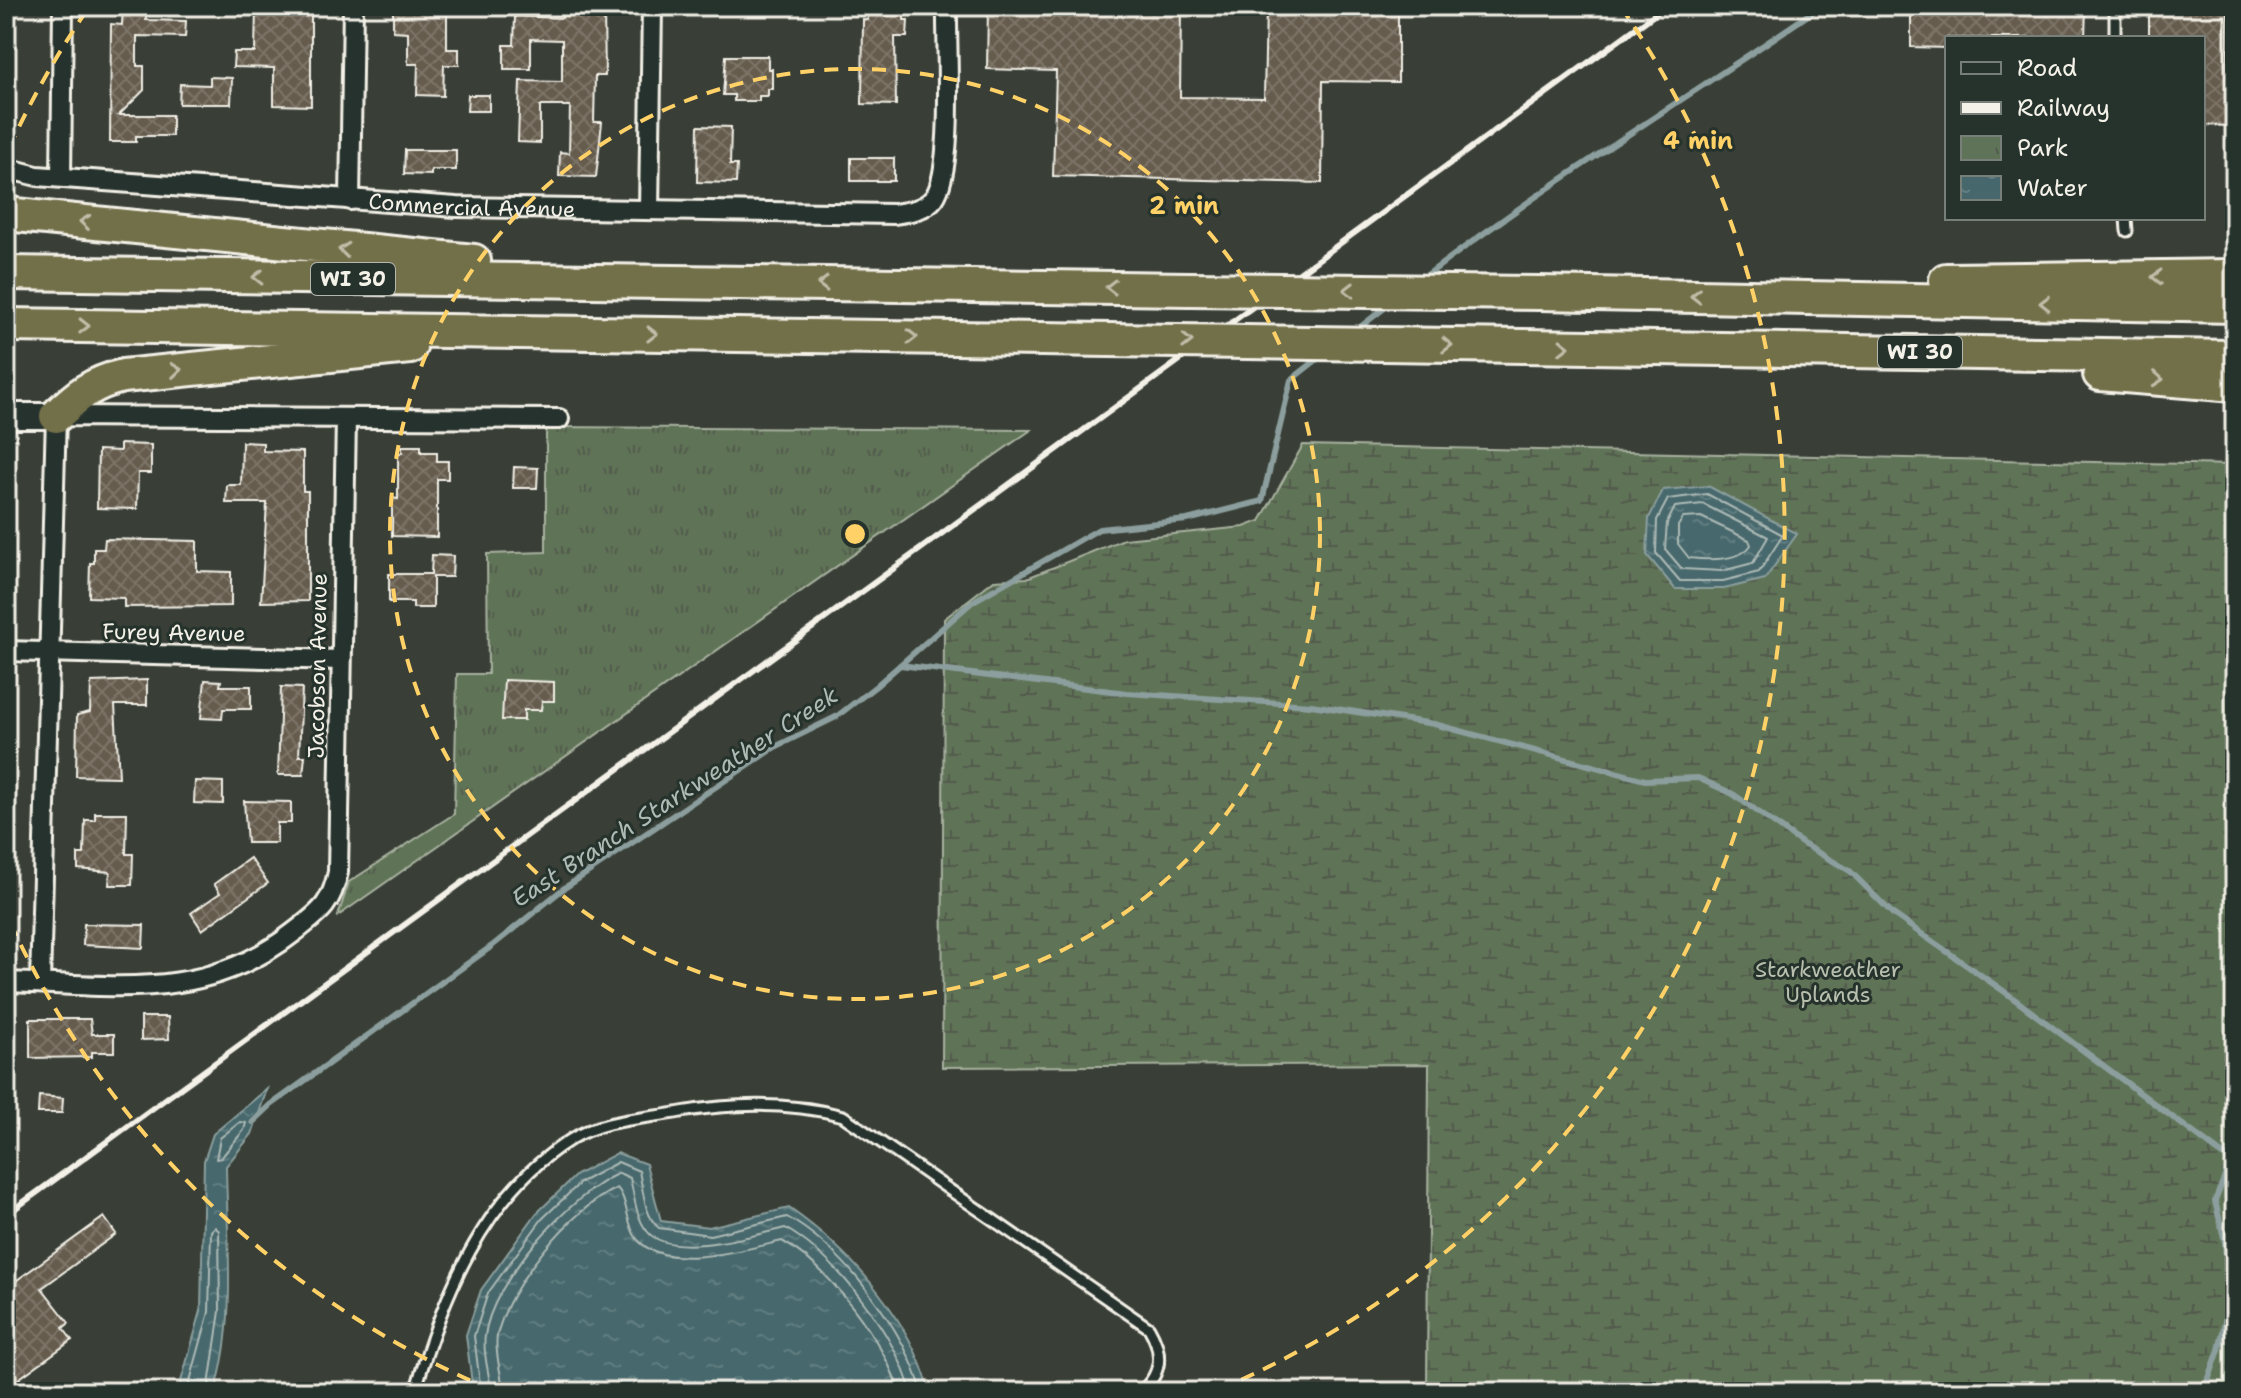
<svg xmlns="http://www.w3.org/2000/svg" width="2241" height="1398" viewBox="0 0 2241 1398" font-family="'Shantell Sans',sans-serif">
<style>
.wetland{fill:url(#wetland-marsh);stroke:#a9b2a0;stroke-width:2}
.park{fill:url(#park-tufts);stroke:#a9b2a0;stroke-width:2}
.water{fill:url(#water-ripples);stroke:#8c9f9e;stroke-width:2}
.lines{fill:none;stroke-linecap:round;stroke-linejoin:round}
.shore{stroke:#aebab6;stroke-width:2}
.stream{stroke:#8c9f9e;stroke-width:6}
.building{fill:url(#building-cross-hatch);stroke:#f4f1e8;stroke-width:2}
.lane-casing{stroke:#f4f1e8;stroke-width:15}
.street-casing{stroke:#f4f1e8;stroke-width:24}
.secondary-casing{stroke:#f4f1e8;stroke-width:30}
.highway-casing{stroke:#f4f1e8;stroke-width:38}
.lane{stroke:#26332d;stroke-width:9}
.street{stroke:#26332d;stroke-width:18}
.secondary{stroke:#26332d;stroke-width:24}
.highway{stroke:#726f4a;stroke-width:32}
.rail{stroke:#f4f1e8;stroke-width:6}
.highway-bridge-casing{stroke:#f4f1e8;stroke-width:38;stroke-linecap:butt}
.highway-bridge{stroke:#726f4a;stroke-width:32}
.oneway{stroke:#c0bda9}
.ring{fill:none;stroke:#ffd166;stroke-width:4;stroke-dasharray:14 10}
.labels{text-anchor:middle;stroke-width:6;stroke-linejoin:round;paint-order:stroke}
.shield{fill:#26332d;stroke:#b6b8b0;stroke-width:2}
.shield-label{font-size:20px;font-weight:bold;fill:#f4f1e8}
.street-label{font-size:22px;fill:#f4f1e8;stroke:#26332d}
.park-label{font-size:22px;fill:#b8bfae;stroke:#26332d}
.water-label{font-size:24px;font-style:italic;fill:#aebab6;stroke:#26332d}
.centre{fill:#ffd166;stroke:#26332d;stroke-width:4}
.ring-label{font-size:24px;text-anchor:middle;font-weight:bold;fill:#ffd166;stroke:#26332d;stroke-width:6;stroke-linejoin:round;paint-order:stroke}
</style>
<defs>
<pattern id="wetland-marsh" width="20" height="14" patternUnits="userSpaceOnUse" patternTransform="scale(2)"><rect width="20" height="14" fill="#5e7357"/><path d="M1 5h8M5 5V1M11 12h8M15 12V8" fill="none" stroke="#525b4e"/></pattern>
<pattern id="park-tufts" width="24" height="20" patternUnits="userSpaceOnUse" patternTransform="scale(2)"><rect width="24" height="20" fill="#5e7357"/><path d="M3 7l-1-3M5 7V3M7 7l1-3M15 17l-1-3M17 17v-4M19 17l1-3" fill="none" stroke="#525b4e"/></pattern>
<pattern id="water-ripples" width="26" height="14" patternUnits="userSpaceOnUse" patternTransform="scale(2)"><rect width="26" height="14" fill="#46686c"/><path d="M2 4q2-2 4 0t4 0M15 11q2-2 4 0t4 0" fill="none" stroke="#617e81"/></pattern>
<pattern id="building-cross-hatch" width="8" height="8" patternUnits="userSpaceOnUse" patternTransform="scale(2)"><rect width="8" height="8" fill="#655c4e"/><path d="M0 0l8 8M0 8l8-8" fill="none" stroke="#7c7468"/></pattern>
</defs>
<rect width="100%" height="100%" fill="#393f37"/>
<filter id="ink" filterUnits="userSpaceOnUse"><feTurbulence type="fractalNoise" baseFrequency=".0125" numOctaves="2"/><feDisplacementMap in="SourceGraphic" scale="16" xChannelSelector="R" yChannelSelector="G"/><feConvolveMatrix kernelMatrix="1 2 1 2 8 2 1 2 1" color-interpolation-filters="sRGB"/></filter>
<g filter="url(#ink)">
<polygon class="wetland" points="1303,445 2235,465 2235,1392 1427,1392 1429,1064 942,1067 944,619 994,580 1027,578 1124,539 1244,527 1260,521"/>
<polygon class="park" points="546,427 1031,430 338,916 349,882 454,814 457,674 488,674 487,554 546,552"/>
<g class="water">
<polygon points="1708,486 1797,534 1765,579 1724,589 1675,589 1647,555 1649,518 1663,490"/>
<path d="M267 1089 252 1134 226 1166C227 1240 237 1320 215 1392H178L201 1311 204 1161 213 1134Z"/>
<path d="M617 1153 646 1164 661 1221 709 1227 789 1208C852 1252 910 1318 930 1392H473L466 1335 481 1290 536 1214 576 1175Z"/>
</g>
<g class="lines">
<g class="shore">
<polygon points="1707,494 1783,535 1759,572 1723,581 1680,581 1656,553 1657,520 1668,499"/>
<polygon points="1703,504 1768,537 1753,563 1722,571 1682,569 1665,549 1667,523 1675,507"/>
<path d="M1701 517 1749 540 1751 545C1740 562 1708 560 1689 558L1678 544V526L1683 518Z"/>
<polygon points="240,1122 246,1123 244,1130 221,1158 216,1159 220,1138"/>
<polyline points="187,1392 209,1312 211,1231 215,1227 219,1231 220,1311 208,1392"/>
<path d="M481 1392 474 1336 488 1293 542 1219 581 1182 618 1162 639 1171C643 1189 644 1216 659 1228L710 1235 787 1217C844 1249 905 1330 922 1392"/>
<path d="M491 1392C490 1374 482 1354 485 1336 491 1282 570 1195 619 1173L630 1178C634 1195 636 1218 647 1231 669 1260 755 1235 785 1228 836 1257 896 1335 911 1392"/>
<path d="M503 1392C502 1374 494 1353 497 1336 507 1287 571 1208 617 1188 628 1199 626 1225 637 1239 665 1273 747 1249 782 1241 828 1266 885 1342 899 1392"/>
</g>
<g class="stream">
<path d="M1422 279C1550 181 1688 98 1821 6"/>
<polyline points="1355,331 1391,303"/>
<polyline points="900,665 1127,693 1311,705 1434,724 1645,780 1698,778 1733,794 1803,844 1850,871 1893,914 2005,992 2231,1161 2215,1201 2225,1242 2229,1302 2219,1350 2204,1392"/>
<polyline points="253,1122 271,1105 492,946 563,889 775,747 836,717 876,686 972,602 1099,529 1187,520 1262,501 1291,380 1324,354"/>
</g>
</g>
<g class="building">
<polygon points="123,6 147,6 146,20 186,21 185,37 137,36 137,66 144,66 144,90 119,115 172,115 172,136 136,136 136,142 110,142 111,24 122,25"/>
<polygon points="988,6 1181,6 1180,97 1264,98 1266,8 1398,10 1398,82 1323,81 1322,183 1053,176 1056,71 987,69"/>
<polygon points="1911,6 2086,6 2085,38 1947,38 1947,48 1911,47"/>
<polygon points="2149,6 2228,6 2227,126 2203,125 2203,38 2149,38"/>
<polygon points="256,9 311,10 311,106 274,105 274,68 233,67 234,52 255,52"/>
<polygon points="393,10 447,11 447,49 459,49 459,65 444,65 443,96 417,95 418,64 408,64 408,32 393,31"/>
<polygon points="562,10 604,11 605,76 595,76 594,122 602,122 596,177 559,176 560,152 569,153 570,106 540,106 540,143 518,142 520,81 562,82 562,40 531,39 531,69 504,69 504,45 514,45 515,16 562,18"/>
<polygon points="868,15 904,15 904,20 908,20 907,37 895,37 896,105 862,104 863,19 868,20"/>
<polygon points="726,56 768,56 768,69 772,69 772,89 768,89 768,96 759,96 759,101 734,101 734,95 723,95"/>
<polygon points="210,77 232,78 231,104 179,104 180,84 210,85"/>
<polygon points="468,95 489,95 489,111 467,111"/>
<polygon points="698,126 731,127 730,165 737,165 736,183 697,182"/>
<polygon points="405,150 456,150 456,170 431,170 431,175 404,174"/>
<rect x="851" y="158" width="43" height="23"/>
<polygon points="242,442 263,443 263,451 303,452 303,491 308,491 308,601 261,602 267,503 226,503 227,485 241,485"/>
<polygon points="120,444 151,445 151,473 138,473 137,509 97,508 98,450 120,451"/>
<polygon points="402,446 421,446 421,452 437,452 437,461 448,461 448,479 437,479 437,537 392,536 392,498 398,499 398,453 402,453"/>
<polygon points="514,467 538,468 537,488 513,488"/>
<polygon points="105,539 197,541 197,571 231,572 231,606 124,607 124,598 89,597 90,563 94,563 94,549 104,549"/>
<polygon points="432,555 453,556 452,577 433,577 433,608 413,608 413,602 389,602 389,574 431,574"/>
<polygon points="147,680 147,705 115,705 119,777 76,776 77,715 90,712 91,682"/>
<polygon points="205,680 221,681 220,686 251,686 251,709 223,709 222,719 201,718"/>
<polygon points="504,680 554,682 554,701 542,701 541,710 524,710 524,720 502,720"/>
<polygon points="281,687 302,688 299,756 305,756 303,775 278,775"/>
<polygon points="195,781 223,782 223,804 194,803"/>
<polygon points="244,801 291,802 291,823 277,823 277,843 247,843"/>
<polygon points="95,813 127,813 126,854 133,854 132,885 109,885 110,872 78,869 78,854 84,854 85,820 95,820"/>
<polygon points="250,858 268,883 202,930 191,913 220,893 214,884"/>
<polygon points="84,924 144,925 143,948 83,945"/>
<polygon points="141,1017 168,1017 169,1039 141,1040"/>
<polygon points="30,1019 90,1019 92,1034 114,1034 114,1052 92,1052 92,1057 30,1058"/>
<polygon points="39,1096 63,1098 62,1113 38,1113"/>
<polygon points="104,1217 116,1234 42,1288 69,1323 63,1328 72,1340 6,1388 6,1288"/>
</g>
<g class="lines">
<defs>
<g id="lane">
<polyline points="2115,6 2115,38"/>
<polyline points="2126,218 2127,231"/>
<path d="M415 1392C442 1298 483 1195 570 1140 602 1119 644 1119 681 1112 734 1103 791 1102 843 1116L1149 1328C1163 1352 1163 1374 1140 1392"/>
</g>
<g id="street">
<path id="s1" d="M6 168 37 176 456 207 894 214C907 212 925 210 934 198 955 170 946 46 947 6"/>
<polyline points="61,177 63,6"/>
<polyline points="350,200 353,6"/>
<polyline points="649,210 652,6"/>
<polyline points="6,651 341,660"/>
<path d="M6 982C113 985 203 1003 293 933 320 912 331 906 338 872L346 418"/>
<polyline points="40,983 56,416 559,419"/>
</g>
<polyline id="secondary" points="6,416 56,416"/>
<g id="highway">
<polyline points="6,214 474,261"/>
<polyline points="6,273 1189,289"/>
<polyline points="1946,280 2235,276"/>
<polyline points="1539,293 2235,306"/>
<polyline points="6,325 1109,340"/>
<polyline points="1523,346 2235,357"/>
<polyline points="2100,374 2235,385"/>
<path d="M56 416C78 395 92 383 123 376L410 347"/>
</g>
</defs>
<use href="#lane" class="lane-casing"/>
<use href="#street" class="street-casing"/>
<use href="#secondary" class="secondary-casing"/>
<use href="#highway" class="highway-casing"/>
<use href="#lane" class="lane"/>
<use href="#street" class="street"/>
<use href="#secondary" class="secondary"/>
<use href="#highway" class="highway"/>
<polyline class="rail" points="6,1215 1666,6"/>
<defs>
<g id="highway-bridge">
<polyline points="1189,289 1539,293"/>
<polyline points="1109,340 1523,346"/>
</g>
</defs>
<use href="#highway-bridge" class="highway-bridge-casing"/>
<use href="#highway-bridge" class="highway-bridge"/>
</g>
<defs><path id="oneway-chevron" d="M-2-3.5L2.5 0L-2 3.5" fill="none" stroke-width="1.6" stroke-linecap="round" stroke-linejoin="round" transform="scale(2)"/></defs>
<g class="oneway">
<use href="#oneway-chevron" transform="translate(85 222) rotate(-174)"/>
<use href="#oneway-chevron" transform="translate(344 250) rotate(-174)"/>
<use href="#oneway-chevron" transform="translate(258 277) rotate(-179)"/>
<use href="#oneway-chevron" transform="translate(2157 277) rotate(179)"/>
<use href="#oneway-chevron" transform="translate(823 284) rotate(-179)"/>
<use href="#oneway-chevron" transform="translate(1111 287) rotate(-179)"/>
<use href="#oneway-chevron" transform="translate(1349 290) rotate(-179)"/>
<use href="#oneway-chevron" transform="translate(1696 296) rotate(-179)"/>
<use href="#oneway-chevron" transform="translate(2045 303) rotate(-179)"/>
<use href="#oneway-chevron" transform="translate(84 326) rotate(1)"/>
<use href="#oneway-chevron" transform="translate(652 334) rotate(1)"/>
<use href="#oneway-chevron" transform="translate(912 337) rotate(1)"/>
<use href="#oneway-chevron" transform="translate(1187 341) rotate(1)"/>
<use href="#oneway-chevron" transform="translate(1447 345) rotate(1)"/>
<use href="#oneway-chevron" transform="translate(1564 347) rotate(1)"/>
<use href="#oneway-chevron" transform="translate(176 370) rotate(-6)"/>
<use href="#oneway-chevron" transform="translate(2158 379) rotate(5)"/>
</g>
</g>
<g class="ring">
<circle cx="855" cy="534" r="465"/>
<path d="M492 1390A930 930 0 0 1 9 920M9 148A930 930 0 0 1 89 7M1621 7A930 930 0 0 1 1218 1390"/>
</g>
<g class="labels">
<g class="shield">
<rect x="311" y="263" width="84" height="32" rx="6"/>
<rect x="1878" y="336" width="84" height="32" rx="6"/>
</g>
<g class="shield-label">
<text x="353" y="286">WI 30</text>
<text x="1920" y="359">WI 30</text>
</g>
<g class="street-label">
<text dy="8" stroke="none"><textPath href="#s1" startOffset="468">Commercial Avenue</textPath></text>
<text transform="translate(174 632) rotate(1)" y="8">Furey Avenue</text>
<text transform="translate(317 666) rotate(-89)" y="8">Jacobson Avenue</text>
</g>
<g class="park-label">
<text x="1828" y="977">Starkweather<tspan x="1828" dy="25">Uplands</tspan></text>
</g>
<g class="water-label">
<text transform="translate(675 797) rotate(-33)" y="8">East Branch Starkweather Creek</text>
</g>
</g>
<circle cx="855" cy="534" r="12" class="centre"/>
<g class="ring-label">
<text x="1698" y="149">4 min</text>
<text x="1184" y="214">2 min</text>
</g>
<rect width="2241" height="1398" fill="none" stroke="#26332d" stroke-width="32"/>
<rect x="16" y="16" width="2209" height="1366" fill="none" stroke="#f4f1e8" stroke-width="3" filter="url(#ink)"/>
<rect x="1945" y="36" width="260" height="184" fill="#26332d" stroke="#787f78" stroke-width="2"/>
<rect x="1961" y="62" width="40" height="12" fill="#26332d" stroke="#787f78" stroke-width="2"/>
<text x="2017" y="76" font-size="24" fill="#f4f1e8">Road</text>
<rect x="1961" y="102" width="40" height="12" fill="#f4f1e8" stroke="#787f78" stroke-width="2"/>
<text x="2017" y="116" font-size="24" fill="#f4f1e8">Railway</text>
<rect x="1961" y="136" width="40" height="24" fill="url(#park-tufts)" stroke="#787f78" stroke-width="2"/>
<text x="2017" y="156" font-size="24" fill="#f4f1e8">Park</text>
<rect x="1961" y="176" width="40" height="24" fill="url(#water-ripples)" stroke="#787f78" stroke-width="2"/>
<text x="2017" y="196" font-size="24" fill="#f4f1e8">Water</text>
</svg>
